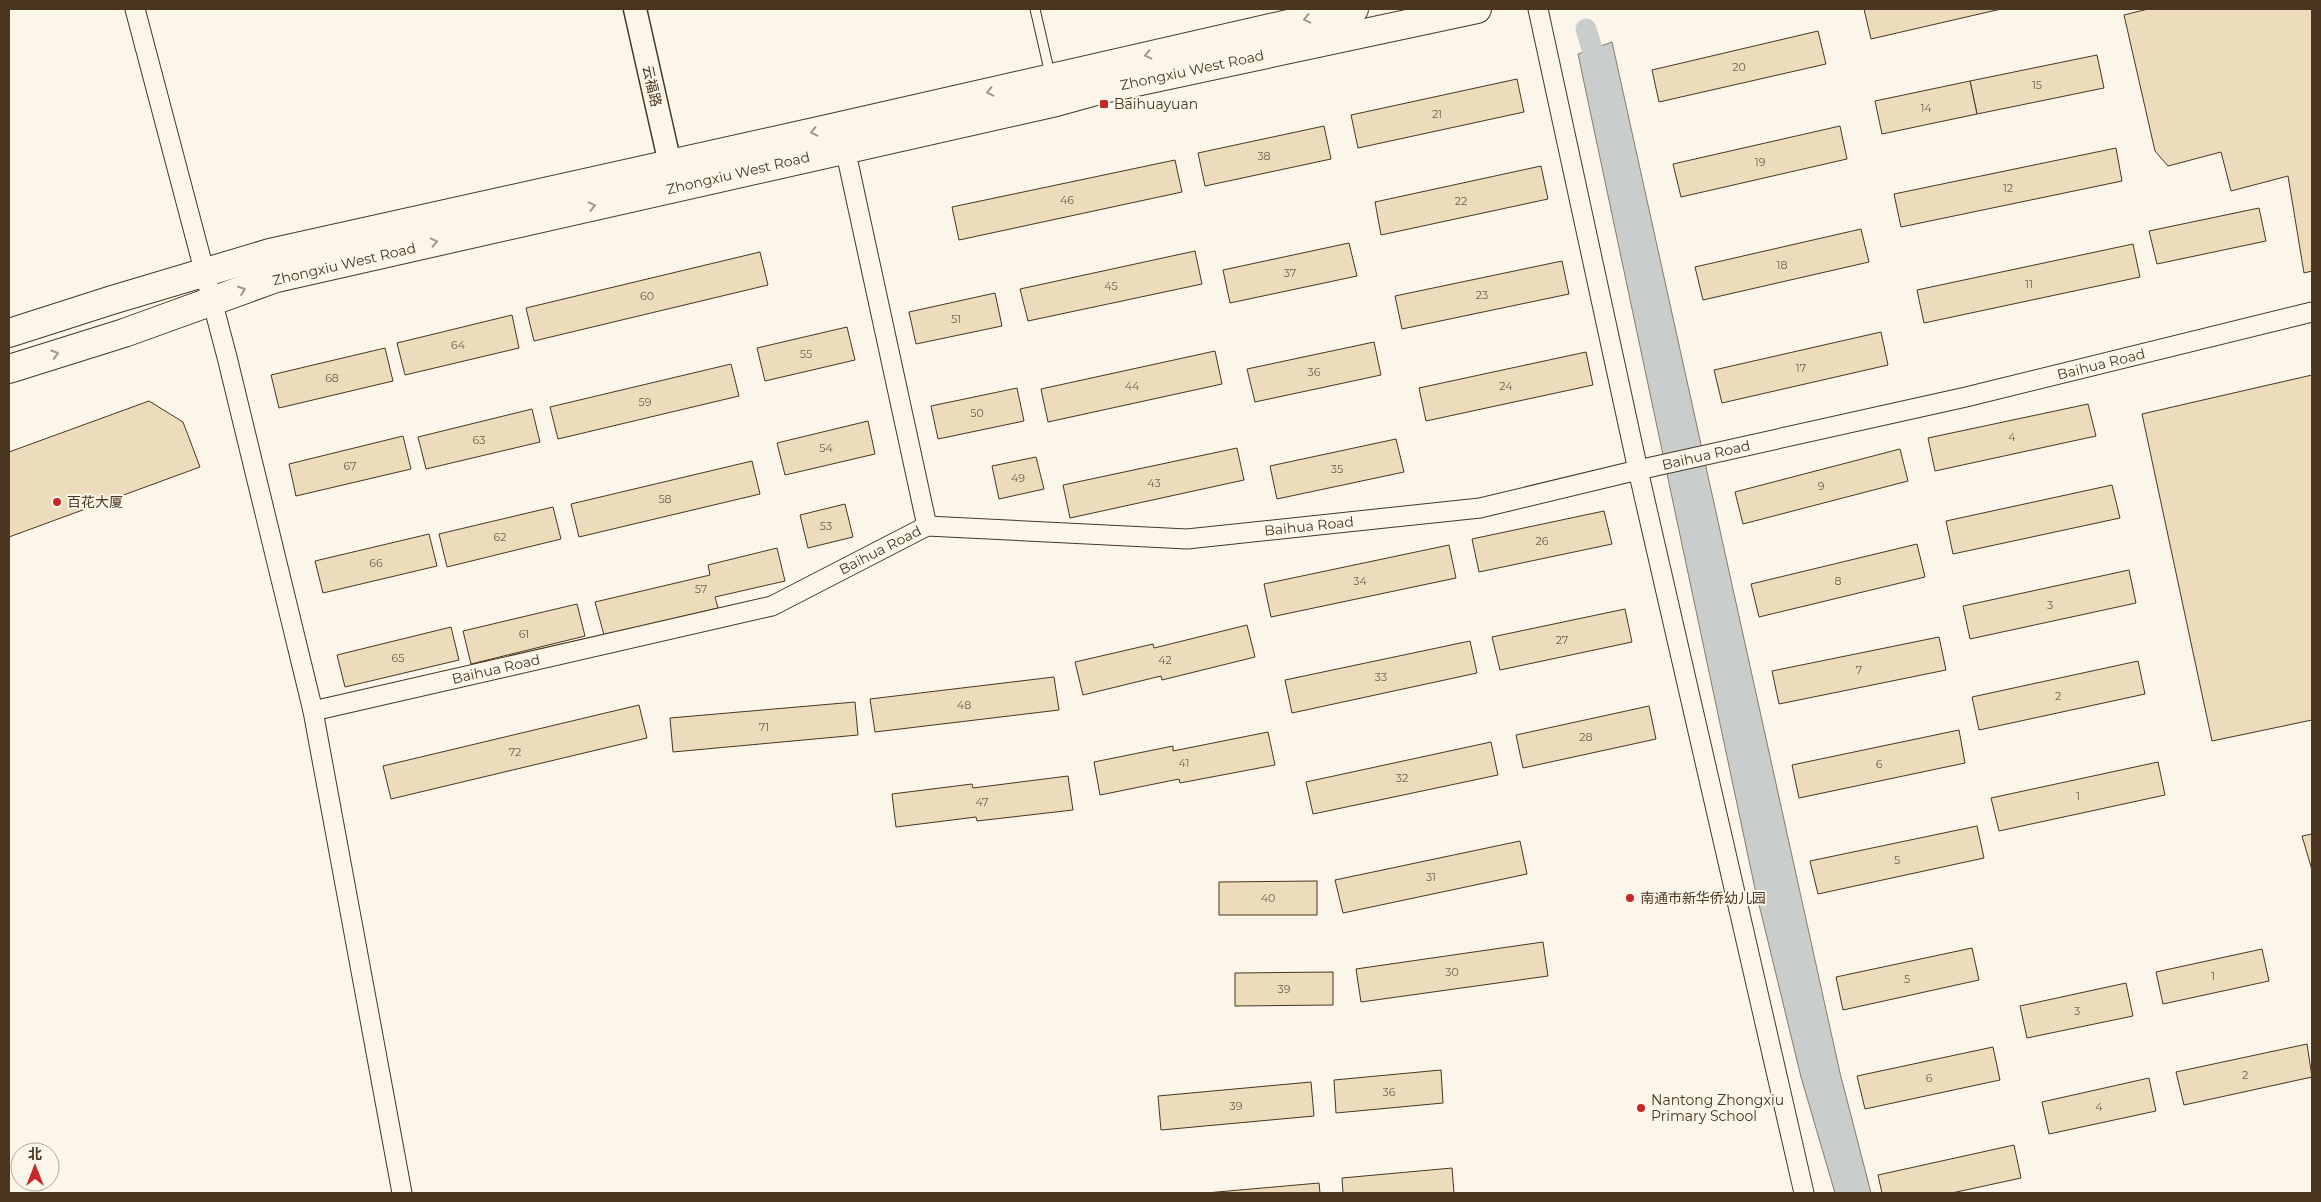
<svg xmlns="http://www.w3.org/2000/svg" width="2321" height="1202" viewBox="0 0 2321 1202" font-family="Montserrat,'Noto Sans SC',sans-serif">
<style>
.water{fill:#c9cecd;stroke:#887966}
.lines{fill:none;stroke-linecap:round;stroke-linejoin:round}
.canal{stroke:#c9cecd;stroke-width:21}
.building{fill:#ecdcbc;stroke:#4a3520}
.service-casing{stroke:#4a3520;stroke-width:11}
.minor-casing{stroke:#4a3520;stroke-width:21}
.tertiary-casing{stroke:#4a3520;stroke-width:25}
.primary-casing{stroke:#4a3520;stroke-width:30}
.service{stroke:#fbf6e9;stroke-width:9}
.minor{stroke:#fbf6e9;stroke-width:19}
.tertiary{stroke:#fbf6e9;stroke-width:22}
.primary{stroke:#fbf6e9;stroke-width:28}
.oneway{stroke:#a29684}
.poi-dot{fill:#c62828;stroke:#fbf6e9;stroke-width:2}
.labels{text-anchor:middle;stroke-width:4;stroke-linejoin:round;paint-order:stroke}
.number-label{font-size:11px;fill:#725f47}
.street-label{font-size:14px;fill:#4a3520;stroke:#fbf6e9}
.poi-label{font-size:14px;fill:#4a3520;stroke:#fbf6e9;text-anchor:start}
</style>
<rect width="100%" height="100%" fill="#fbf6e9"/>
<polygon class="water" points="1612,42 1840,1073 1871,1193 1835,1193 1801,1077 1754,884 1578,54"/>
<g class="lines">
<polyline class="canal" points="1586,29 1592,49"/>
</g>
<g class="building">
<polygon points="1864,9 2001,9 1871,39"/>
<polygon points="2148,9 2312,9 2312,271 2304,273 2288,176 2231,191 2221,152 2168,166 2155,151 2124,15"/>
<polygon points="1818,31 1826,64 1659,102 1652,70"/>
<polygon points="2097,55 2104,88 1977,114 1970,81"/>
<polygon points="1517,79 1524,112 1358,148 1351,115"/>
<polygon points="1970,81 1977,114 1882,134 1875,101"/>
<polygon points="1324,126 1331,159 1205,186 1198,153"/>
<polygon points="1840,126 1847,159 1681,197 1673,164"/>
<polygon points="2116,148 2122,181 1901,227 1894,194"/>
<polygon points="1175,160 1182,192 959,240 952,207"/>
<polygon points="1541,166 1548,199 1381,235 1375,202"/>
<polygon points="2259,208 2266,241 2157,264 2149,231"/>
<polygon points="1861,229 1869,262 1703,300 1695,267"/>
<polygon points="1349,243 1357,276 1230,303 1223,270"/>
<polygon points="2133,244 2140,277 1924,323 1917,290"/>
<polygon points="1195,251 1202,284 1028,321 1020,289"/>
<polygon points="760,252 768,285 534,341 526,308"/>
<polygon points="1562,261 1569,294 1402,329 1395,296"/>
<polygon points="995,293 1002,326 916,344 909,312"/>
<polygon points="512,315 519,348 405,375 397,343"/>
<polygon points="847,327 855,360 765,381 757,348"/>
<polygon points="1881,332 1888,365 1722,403 1714,370"/>
<polygon points="1374,342 1381,375 1255,402 1247,369"/>
<polygon points="385,348 393,381 279,408 271,375"/>
<polygon points="1215,351 1222,384 1048,422 1041,389"/>
<polygon points="1586,352 1593,385 1426,421 1419,388"/>
<polygon points="731,364 739,396 558,439 550,407"/>
<polygon points="2312,375 2312,720 2212,741 2142,414"/>
<polygon points="1017,388 1024,421 938,439 931,406"/>
<polygon points="149,401 183,422 200,467 9,537 9,452"/>
<polygon points="2088,404 2096,436 1935,471 1928,438"/>
<polygon points="532,409 540,442 426,469 418,437"/>
<polygon points="868,421 875,454 785,475 777,443"/>
<polygon points="403,436 411,469 296,496 289,464"/>
<polygon points="1396,439 1404,472 1277,499 1270,466"/>
<polygon points="1237,448 1244,480 1070,518 1063,485"/>
<polygon points="1900,449 1908,481 1743,524 1735,492"/>
<polygon points="1036,457 1044,489 999,499 992,466"/>
<polygon points="752,461 760,494 579,537 571,504"/>
<polygon points="2112,485 2120,518 1953,554 1946,521"/>
<polygon points="845,504 853,537 808,548 800,515"/>
<polygon points="553,507 561,539 447,567 439,534"/>
<polygon points="1604,511 1612,544 1479,572 1472,539"/>
<polygon points="429,534 437,566 323,593 315,561"/>
<polygon points="1917,544 1925,577 1759,617 1751,584"/>
<polygon points="1449,545 1456,578 1271,617 1264,584"/>
<polygon points="777,548 785,581 715,597 718,608 604,635 595,602 710,575 708,565"/>
<polygon points="2129,570 2136,603 1970,639 1963,606"/>
<polygon points="577,604 585,636 471,664 463,631"/>
<polygon points="1625,609 1632,642 1500,670 1492,637"/>
<polygon points="1247,625 1255,657 1162,680 1161,676 1083,695 1075,662 1153,644 1154,648"/>
<polygon points="451,627 459,660 345,687 337,655"/>
<polygon points="1939,637 1946,670 1779,704 1772,671"/>
<polygon points="1470,641 1477,673 1292,713 1285,680"/>
<polygon points="2138,661 2145,694 1979,730 1972,697"/>
<polygon points="1054,677 1059,710 875,732 870,699"/>
<polygon points="855,702 858,735 673,752 670,718"/>
<polygon points="639,705 647,738 391,799 383,766"/>
<polygon points="1649,706 1656,739 1523,768 1516,735"/>
<polygon points="1959,730 1965,763 1799,798 1792,765"/>
<polygon points="1268,732 1275,765 1180,783 1179,779 1100,795 1094,762 1173,746 1173,751"/>
<polygon points="1491,742 1498,775 1313,814 1306,782"/>
<polygon points="2158,762 2165,795 1999,831 1991,798"/>
<polygon points="1068,776 1073,810 977,821 976,817 896,827 892,794 972,784 973,788"/>
<polygon points="1977,826 1984,858 1818,894 1810,861"/>
<polygon points="2312,834 2312,870 2302,836"/>
<polygon points="1520,841 1527,874 1343,913 1335,880"/>
<polygon points="1317,881 1317,915 1219,915 1219,882"/>
<polygon points="1543,942 1548,976 1361,1002 1356,969"/>
<polygon points="1972,948 1979,980 1843,1010 1836,977"/>
<polygon points="2262,949 2269,981 2163,1004 2156,972"/>
<polygon points="1333,972 1333,1005 1235,1006 1235,973"/>
<polygon points="2126,983 2133,1016 2027,1038 2020,1006"/>
<polygon points="2307,1044 2312,1077 2184,1105 2176,1072"/>
<polygon points="1993,1047 2000,1080 1865,1109 1857,1076"/>
<polygon points="1441,1070 1443,1103 1336,1113 1334,1080"/>
<polygon points="2149,1078 2156,1111 2049,1134 2042,1102"/>
<polygon points="1311,1082 1314,1116 1161,1130 1158,1096"/>
<polygon points="2014,1145 2021,1178 1952,1193 1882,1193 1878,1175"/>
<polygon points="1452,1168 1454,1193 1343,1193 1342,1178"/>
<polygon points="1319,1183 1320,1193 1206,1193"/>
</g>
<g class="lines">
<defs>
<polyline id="service" points="1035,9 1050,74"/>
<g id="minor">
<polyline points="135,9 227,357 313,711 402,1193"/>
<polyline points="1538,9 1638,470 1804,1193"/>
<polyline points="843,139 927,526"/>
<polyline points="313,711 772,606 927,526 1187,539 1480,508 1638,470 1966,397 2312,312"/>
</g>
<polyline id="tertiary" points="635,9 670,164"/>
<g id="primary">
<polyline points="9,333 112,300 270,253 841,126 1354,9"/>
<polyline points="9,369 124,333 276,278 1056,102 1103,89 1477,9"/>
</g>
</defs>
<use href="#service" class="service-casing"/>
<use href="#minor" class="minor-casing"/>
<use href="#tertiary" class="tertiary-casing"/>
<use href="#primary" class="primary-casing"/>
<use href="#service" class="service"/>
<use href="#minor" class="minor"/>
<use href="#tertiary" class="tertiary"/>
<use href="#primary" class="primary"/>
</g>
<defs><path id="oneway-chevron" d="M-2-3.5L2.5 0L-2 3.5" fill="none" stroke-width="1.6" stroke-linecap="round" stroke-linejoin="round" transform="scale(1.25)"/></defs>
<g class="oneway">
<use href="#oneway-chevron" transform="translate(1307 19) rotate(167)"/>
<use href="#oneway-chevron" transform="translate(1148 55) rotate(167)"/>
<use href="#oneway-chevron" transform="translate(990 92) rotate(167)"/>
<use href="#oneway-chevron" transform="translate(814 132) rotate(167)"/>
<use href="#oneway-chevron" transform="translate(592 206) rotate(-13)"/>
<use href="#oneway-chevron" transform="translate(434 242) rotate(-13)"/>
<use href="#oneway-chevron" transform="translate(242 290) rotate(-20)"/>
<use href="#oneway-chevron" transform="translate(55 354) rotate(-17)"/>
</g>
<g class="poi-dot">
<rect x="1099" y="99" width="10" height="10" rx="2.5"/>
<circle cx="57" cy="502" r="5"/>
<circle cx="1630" cy="898" r="5"/>
<circle cx="1641" cy="1108" r="5"/>
</g>
<g class="labels">
<g class="number-label">
<text x="1739" y="71">20</text>
<text x="2037" y="89">15</text>
<text x="1926" y="112">14</text>
<text x="1437" y="118">21</text>
<text x="1264" y="160">38</text>
<text x="1760" y="166">19</text>
<text x="2008" y="192">12</text>
<text x="1067" y="204">46</text>
<text x="1461" y="205">22</text>
<text x="1782" y="269">18</text>
<text x="1290" y="277">37</text>
<text x="2029" y="288">11</text>
<text x="1111" y="290">45</text>
<text x="1482" y="299">23</text>
<text x="647" y="300">60</text>
<text x="956" y="323">51</text>
<text x="458" y="349">64</text>
<text x="806" y="358">55</text>
<text x="1801" y="372">17</text>
<text x="1314" y="376">36</text>
<text x="332" y="382">68</text>
<text x="1132" y="390">44</text>
<text x="1506" y="390">24</text>
<text x="645" y="406">59</text>
<text x="977" y="417">50</text>
<text x="2012" y="441">4</text>
<text x="479" y="444">63</text>
<text x="826" y="452">54</text>
<text x="350" y="470">67</text>
<text x="1337" y="473">35</text>
<text x="1018" y="482">49</text>
<text x="1154" y="487">43</text>
<text x="1821" y="490">9</text>
<text x="665" y="503">58</text>
<text x="826" y="530">53</text>
<text x="500" y="541">62</text>
<text x="1542" y="545">26</text>
<text x="376" y="567">66</text>
<text x="1360" y="585">34</text>
<text x="1838" y="585">8</text>
<text x="701" y="593">57</text>
<text x="2050" y="609">3</text>
<text x="524" y="638">61</text>
<text x="1562" y="644">27</text>
<text x="398" y="662">65</text>
<text x="1165" y="664">42</text>
<text x="1859" y="674">7</text>
<text x="1381" y="681">33</text>
<text x="2058" y="700">2</text>
<text x="964" y="709">48</text>
<text x="764" y="731">71</text>
<text x="1586" y="741">28</text>
<text x="515" y="756">72</text>
<text x="1184" y="767">41</text>
<text x="1879" y="768">6</text>
<text x="1402" y="782">32</text>
<text x="2078" y="800">1</text>
<text x="982" y="806">47</text>
<text x="1897" y="864">5</text>
<text x="1431" y="881">31</text>
<text x="1268" y="902">40</text>
<text x="1452" y="976">30</text>
<text x="2213" y="980">1</text>
<text x="1907" y="983">5</text>
<text x="1284" y="993">39</text>
<text x="2077" y="1015">3</text>
<text x="2245" y="1079">2</text>
<text x="1929" y="1082">6</text>
<text x="1389" y="1096">36</text>
<text x="1236" y="1110">39</text>
<text x="2099" y="1111">4</text>
</g>
<g class="street-label">
<text transform="translate(1192 70) rotate(-12)" y="5">Zhongxiu West Road</text>
<text transform="translate(652 86) rotate(77)" y="5">云福路</text>
<text transform="translate(738 173) rotate(-13)" y="5">Zhongxiu West Road</text>
<text transform="translate(344 264) rotate(-13)" y="5">Zhongxiu West Road</text>
<text transform="translate(2101 364) rotate(-14)" y="5">Baihua Road</text>
<text transform="translate(1706 455) rotate(-13)" y="5">Baihua Road</text>
<text transform="translate(1309 526) rotate(-6)" y="5">Baihua Road</text>
<text transform="translate(880 550) rotate(-27)" y="5">Baihua Road</text>
<text transform="translate(496 669) rotate(-13)" y="5">Baihua Road</text>
</g>
<g class="poi-label">
<text x="1114" y="109">Baihuayuan</text>
<text x="67" y="507">百花大厦</text>
<text x="1640" y="903">南通市新华侨幼儿园</text>
<text x="1651" y="1105">Nantong Zhongxiu<tspan x="1651" dy="16">Primary School</tspan></text>
</g>
</g>
<rect width="2321" height="1202" fill="none" stroke="#4a3520" stroke-width="20"/>
<g transform="translate(35 1167)"><circle r="24" fill="#fbf6e9" stroke="#b4a999"/>
<path d="M0-4L9 19L0 12L-9 19Z" fill="#c62828"/>
<text y="-8" font-size="14" font-weight="bold" text-anchor="middle" fill="#4a3520">北</text>
</g>
</svg>
